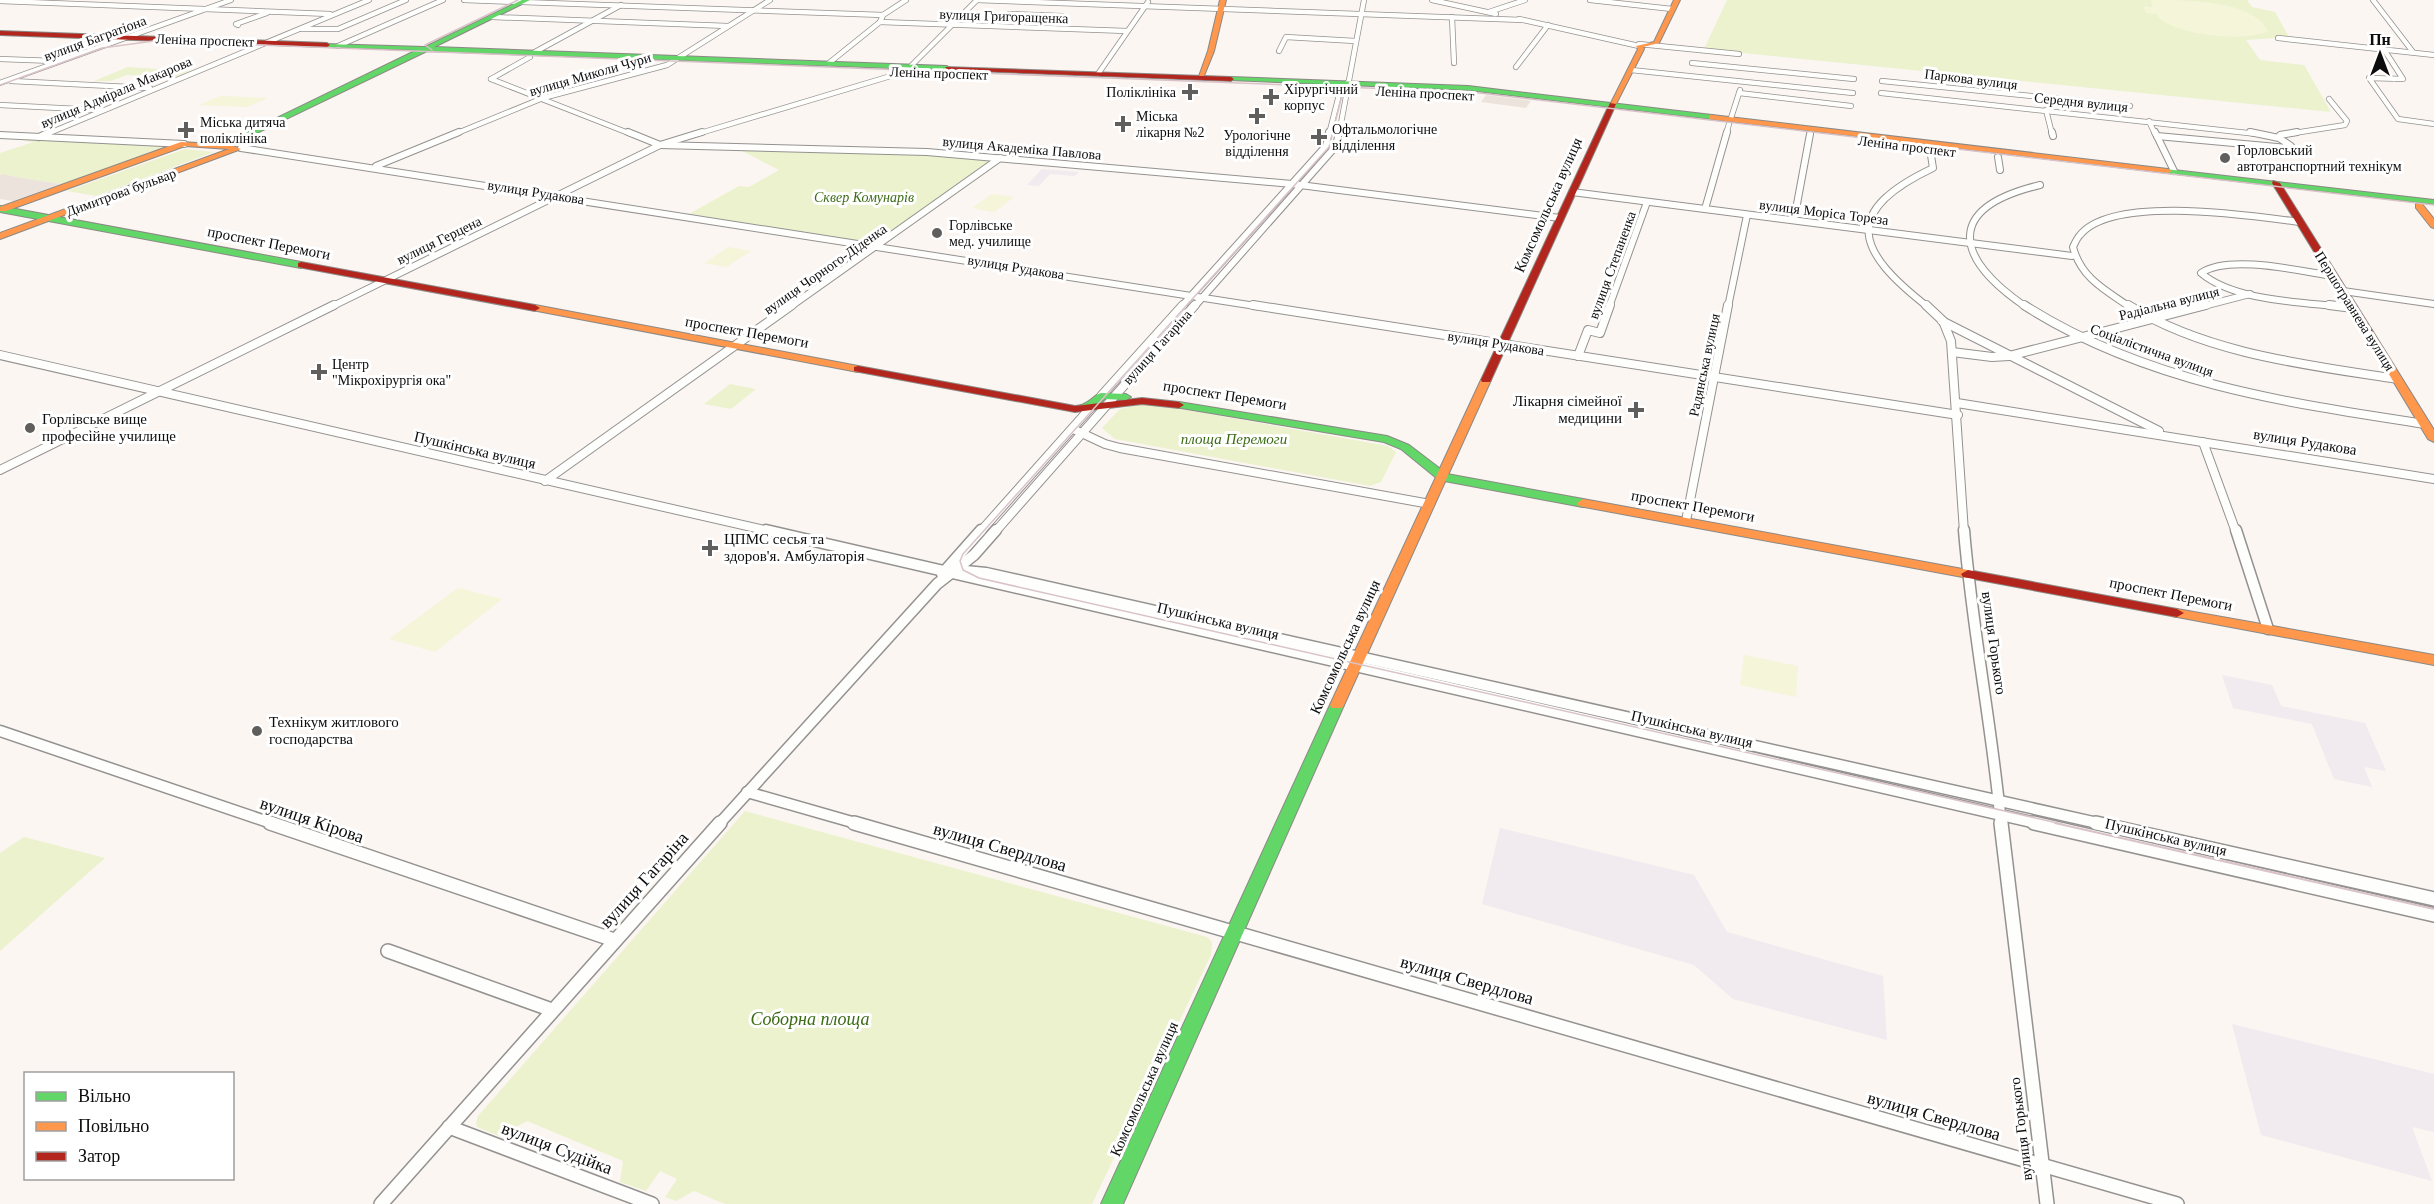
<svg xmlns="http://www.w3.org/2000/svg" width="2434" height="1204" viewBox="0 0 2434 1204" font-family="Georgia,serif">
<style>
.industrial{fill:#f1eaef}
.green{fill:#ecf2ce}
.pitch{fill:#f4f5d9}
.plaza{fill:#ece4dc}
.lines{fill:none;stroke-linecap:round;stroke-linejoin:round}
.street-far4-casing{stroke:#949290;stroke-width:6}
.street-far3-casing{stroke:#949290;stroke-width:8}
.street-far2-casing{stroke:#949290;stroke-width:10}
.street-far1-casing{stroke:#949290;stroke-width:13}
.street-casing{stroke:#949290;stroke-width:16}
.fast-casing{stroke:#8b8986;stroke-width:2}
.slow-casing{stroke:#8b8986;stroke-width:2}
.jam-casing{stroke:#8b8986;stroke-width:2}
.street-far4{stroke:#fefefd;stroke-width:4.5}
.street-far3{stroke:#fefefd;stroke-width:6}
.street-far2{stroke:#fefefd;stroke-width:8}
.street-far1{stroke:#fefefd;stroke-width:10}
.street{stroke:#fefefd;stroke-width:13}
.fast{fill:#63d668;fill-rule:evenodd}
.slow{fill:#ff974d;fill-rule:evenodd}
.jam{fill:#b3261e;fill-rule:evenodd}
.tram-far1{stroke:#d9c3c8;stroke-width:1.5}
.tram{stroke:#d9c3c8;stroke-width:2}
.poi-dot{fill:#605f5d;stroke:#fff;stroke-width:2}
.labels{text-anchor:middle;stroke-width:6;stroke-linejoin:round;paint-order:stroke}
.far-street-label{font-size:14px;fill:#0d0d0d;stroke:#fff}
.far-poi-label{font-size:14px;fill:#0d0d0d;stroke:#fff;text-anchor:start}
.far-park-label{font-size:14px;font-style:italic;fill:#3c6b16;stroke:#fff}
.street-label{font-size:15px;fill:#0d0d0d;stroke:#fff}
.poi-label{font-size:15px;fill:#0d0d0d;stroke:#fff;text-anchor:start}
.park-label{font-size:15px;font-style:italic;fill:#3c6b16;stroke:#fff}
.near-street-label{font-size:18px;fill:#0d0d0d;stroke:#fff}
.near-park-label{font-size:18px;font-style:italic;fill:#3c6b16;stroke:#fff}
</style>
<rect width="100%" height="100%" fill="#fbf6f1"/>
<g class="industrial">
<polygon points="1042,169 1079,172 1075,176 1050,174 1039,186 1027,185"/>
<polygon points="2222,675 2272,685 2281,706 2365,723 2386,771 2364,767 2372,787 2334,779 2312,724 2233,708"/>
<polygon points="1500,828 1694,875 1727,932 1883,976 1887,1040 1733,999 1694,965 1482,904"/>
<polygon points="2232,1024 2434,1074 2434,1132 2412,1127 2432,1181 2261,1135"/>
</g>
<g class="green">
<polygon points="1727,0 2247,0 2252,7 2275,12 2289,37 2246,40 2260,60 2304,65 2331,112 1704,49"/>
<polygon points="128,67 189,71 175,77 127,75 111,81 94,81"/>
<polygon points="37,136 184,144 66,185 0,175 0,153 34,142 23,141"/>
<polygon points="185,149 214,152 96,196 67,191"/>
<polygon points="738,149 926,153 992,159 876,244 689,214 739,186 749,187 779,170"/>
<polygon points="730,384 756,389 731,409 704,404"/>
<polygon points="1147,403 1388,446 1396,452 1381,482 1370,486 1115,439 1102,428 1120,409"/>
<polygon points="745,811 1207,937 1212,942 1211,955 1092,1204 725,1204 694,1191 676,1201 665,1197 677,1179 660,1171 646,1191 620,1182 623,1161 527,1121 499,1136 477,1127 476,1123 478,1116"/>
<polygon points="24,837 105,858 0,951 0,853"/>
</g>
<g class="pitch">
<path d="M2151 0C2187 0 2254 0 2268 31 2249 43 2167 35 2156 14L2146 13 2143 6 2152 7Z"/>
<polygon points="220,96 268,98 247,107 199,105"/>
<polygon points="992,194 1014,197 994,212 972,208"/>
<polygon points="729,247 751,251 726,267 704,263"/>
<polygon points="458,588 502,599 435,652 389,639"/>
<polygon points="1744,655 1798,666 1796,697 1740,685"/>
</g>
<g class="plaza">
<polygon points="1486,95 1527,100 1531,101 1526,108 1481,102"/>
<polygon points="3,174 10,176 60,184 13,201 0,199 0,175"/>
</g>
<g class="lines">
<defs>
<g id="street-far4">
<polyline points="464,0 883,15"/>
<polyline points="977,0 1523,20"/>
<polyline points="1432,0 1496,14"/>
<polyline points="1590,0 1672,9"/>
<polyline points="2373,0 2413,52"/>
<polyline points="0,1 330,14"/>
<polyline points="1489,12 1525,0"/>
<polyline points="1009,14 1062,16"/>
<polyline points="492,17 728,26"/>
<polyline points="1452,17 1454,63"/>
<polyline points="1519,19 1639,46"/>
<polyline points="880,22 1127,31"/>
<polyline points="238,25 236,24 267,13"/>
<polyline points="301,29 338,29 406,0"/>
<polyline points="2278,38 2434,55"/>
<polyline points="1639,44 1739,54"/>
<polyline points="338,46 443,0"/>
<polyline points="2383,48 2403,79 2369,78 2398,119 2434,124"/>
<polyline points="1279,51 1286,37 1355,41"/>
<polyline points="535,52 621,5"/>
<polyline points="0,59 55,61"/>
<polyline points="829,63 880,22 883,15 906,0"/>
<polyline points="1692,63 1854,79"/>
<polyline points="911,66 977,0"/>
<polyline points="1516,67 1548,25"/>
<polyline points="1631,70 1853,93"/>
<polyline points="1098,74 1148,2"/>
<polyline points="491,79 631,134"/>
<polyline points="491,79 530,57"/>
<polyline points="11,81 150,88"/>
<polyline points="1882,81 2130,106"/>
<polyline points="0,83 231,0"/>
<polyline points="1739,93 1851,106"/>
<polyline points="1881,93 2257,134"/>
<polyline points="0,105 99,110"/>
<polyline points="2046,110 2052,134"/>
<polyline points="1731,118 1740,90"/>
<polyline points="2149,121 2155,134"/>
<polyline points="47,134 369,0"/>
<polyline points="455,134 543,98 667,65 770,0"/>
<polyline points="697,134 904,72"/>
<polyline points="1329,134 1340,91 1347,83"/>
<polyline points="1339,134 1364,0"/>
<polyline points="1726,134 1729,124"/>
<polyline points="2288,134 2345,125 2347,121 2329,99"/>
</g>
<g id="street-far3">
<polyline points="628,132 660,145 927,152 1292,184 1560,218"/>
<polyline points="2052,132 2053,136"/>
<polyline points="2155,132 2174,171"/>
<polyline points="0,135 184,144"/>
<polyline points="2157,136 2289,148 2291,146 2279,138 2250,132"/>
<polyline points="39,137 50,132"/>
<polyline points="2279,138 2280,135 2297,132"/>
<polyline points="241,148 1262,307"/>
<polyline points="1998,157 2000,170"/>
<polyline points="376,166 459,132"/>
<polyline points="1572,192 2072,256"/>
<polyline points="1705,209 1727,132"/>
<polyline points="1794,220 1810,134"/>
<path d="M2333 276C2300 271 2229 254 2201 273 2234 301 2301 302 2343 307"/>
<polyline points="2343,291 2434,304"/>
<polyline points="331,307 660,145 702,132"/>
<polyline points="790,307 1000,158"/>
<polyline points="1181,307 1326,146 1329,132"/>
<polyline points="1194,307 1336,146 1339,132"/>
<polyline points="1609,307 1647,202"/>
<polyline points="1728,307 1747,215"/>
<path d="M1928 307C1856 251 1840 212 1933 168L1930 149"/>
<path d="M2026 307C1954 258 1944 208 2040 185"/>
<path d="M2130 307C2105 290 2081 278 2073 247 2075 243 2077 238 2080 235 2113 194 2253 216 2300 222"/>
<polyline points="2200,307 2250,294"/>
</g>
<g id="street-far2">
<polyline points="1253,305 1958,415"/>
<polyline points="1926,305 1943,321 1951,341 1964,532"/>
<path d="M2024 305C2144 382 2287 403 2425 424"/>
<path d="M2128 305C2207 354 2307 365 2397 379"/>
<polyline points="2329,305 2353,308"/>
<polyline points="1942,321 2159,431"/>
<polyline points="1952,352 1992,357 2009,356 2206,305"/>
<polyline points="0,355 773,532"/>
<polyline points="1578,356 1588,330 1600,333 1610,305"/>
<polyline points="1101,396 1183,305"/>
<polyline points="1957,403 2434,479"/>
<polyline points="1073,429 1105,444 1120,448 1430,504"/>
<polyline points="2203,442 2236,532"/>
<polyline points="0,470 334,305"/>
<polyline points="545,481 792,305"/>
<polyline points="1686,521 1728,305"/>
<polyline points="980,532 1093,405"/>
<polyline points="995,532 1195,305"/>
</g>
<g id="street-far1">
<polyline points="766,530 2040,824"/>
<path d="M1964 530C1972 629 1992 726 2001 824"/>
<polyline points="2236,530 2268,629"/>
<polyline points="955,570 986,573 2102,824"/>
<polyline points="942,574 981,530"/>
<polyline points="0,731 274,824"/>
<polyline points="747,792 859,824"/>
<polyline points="719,824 937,584 974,555 996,530"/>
</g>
<g id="street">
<polyline points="270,823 614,940"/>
<polyline points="854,823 2177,1204"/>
<polyline points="2001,823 2047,1204"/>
<polyline points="2034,823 2434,915"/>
<polyline points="2096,823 2434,899"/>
<polyline points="388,951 552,1010"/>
<polyline points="449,1127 652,1204"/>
<polyline points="381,1204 720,823"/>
</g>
<g id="fast">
<polygon points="522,0 530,0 434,47 947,66 950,68 947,70 427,51 226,148 219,146 417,50 327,47 325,44 425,47"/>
<polygon points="1231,77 1468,86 1712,115 1716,117 1712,119 1468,90 1229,80"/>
<polygon points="2165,169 2434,200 2434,204 2168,173 2165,173"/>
<polygon points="0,206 301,262 306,265 301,268 0,212"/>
<path d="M1101 393 1126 394 1131 397 1126 400 1104 399 1097 407 1079 410V406C1091 402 1094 395 1101 393Z"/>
<polygon points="1179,402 1387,436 1409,445 1447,474 1583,499 1589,503 1583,507 1439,480 1401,449 1384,442 1175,407 1174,405"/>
<polygon points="1337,700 1342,702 1344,705 1123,1204 1101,1204 1330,705 1332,702"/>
</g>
<g id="slow">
<polygon points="1220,0 1226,0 1214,51 1203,78 1198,79 1208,51"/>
<polygon points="1674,0 1680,0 1659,43 1643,47 1644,49 1616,104 1610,105 1638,49 1636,46 1654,42"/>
<polygon points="1712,115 2168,169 2172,171 2168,173 1709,119 1709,115"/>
<polygon points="181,142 230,145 241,149 0,239 0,233 229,149 185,146 6,211 0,211 0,207"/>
<polygon points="2416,204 2422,204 2434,219 2434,228 2431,227 2416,208"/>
<polygon points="535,305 858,366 863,369 858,372 532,310 532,306"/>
<polygon points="2380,348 2385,351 2434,430 2434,442 2428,439 2375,351"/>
<polygon points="1486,377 1491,380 1344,705 1342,708 1332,708 1330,705 1481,380"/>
<polygon points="1583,499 1968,570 1975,574 1968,578 1579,506 1577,503"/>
<polygon points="2177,609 2434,655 2434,665 2172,616 2170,613"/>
</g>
<g id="jam">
<polygon points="0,31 327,43 330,45 327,47 0,35"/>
<polygon points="945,67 1231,77 1234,79 1231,81 947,70"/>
<polygon points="1610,103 1616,104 1491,380 1490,382 1482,382 1481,380"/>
<polygon points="2273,181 2280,183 2385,351 2384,353 2376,353 2375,351 2272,183"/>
<polygon points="301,262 535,305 540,308 535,311 298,267 298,263"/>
<polygon points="858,366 1075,406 1142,398 1179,402 1184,405 1179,408 1142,404 1075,412 854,371 854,367"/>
<polygon points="1968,570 2177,609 2184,613 2177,617 1963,577 1961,574"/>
</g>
</defs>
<use href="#street-far4" class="street-far4-casing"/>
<use href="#street-far3" class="street-far3-casing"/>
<use href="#street-far2" class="street-far2-casing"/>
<use href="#street-far1" class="street-far1-casing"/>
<use href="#street" class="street-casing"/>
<use href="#fast" class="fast-casing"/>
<use href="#slow" class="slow-casing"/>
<use href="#jam" class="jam-casing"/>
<use href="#street-far4" class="street-far4"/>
<use href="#street-far3" class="street-far3"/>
<use href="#street-far2" class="street-far2"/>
<use href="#street-far1" class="street-far1"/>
<use href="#street" class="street"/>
<use href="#fast" class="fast"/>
<use href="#slow" class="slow"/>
<use href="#jam" class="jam"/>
<g class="tram-far1">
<polyline points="432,50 425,45 518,0"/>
<polyline points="0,85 102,48 154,41 1471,92 2434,205"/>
<polyline points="1354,87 1343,91 1329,147 963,554 960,561 963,570 979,578 2062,824"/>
</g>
<polyline class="tram" points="2055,823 2434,909"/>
</g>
<g class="poi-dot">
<path d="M1187 83h6v6h6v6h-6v6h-6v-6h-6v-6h6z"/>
<path d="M1268 88h6v6h6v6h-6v6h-6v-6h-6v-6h6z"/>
<path d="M1254 107h6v6h6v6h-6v6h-6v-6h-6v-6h6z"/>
<path d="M1120 115h6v6h6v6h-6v6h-6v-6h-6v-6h6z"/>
<path d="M183 121h6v6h6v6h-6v6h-6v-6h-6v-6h6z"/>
<path d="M1316 128h6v6h6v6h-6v6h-6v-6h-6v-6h6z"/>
<circle cx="2225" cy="158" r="6"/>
<circle cx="937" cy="233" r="6"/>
<path d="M316 363h6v6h6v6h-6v6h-6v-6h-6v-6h6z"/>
<path d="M1633 401h6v6h6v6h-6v6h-6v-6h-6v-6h6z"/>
<circle cx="30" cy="428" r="6"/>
<path d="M707 539h6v6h6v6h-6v6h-6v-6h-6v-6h6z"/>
<circle cx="257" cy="731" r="6"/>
</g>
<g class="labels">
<g class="far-street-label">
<text transform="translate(1004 16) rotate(2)" y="5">вулиця Григоращенка</text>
<text transform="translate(95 38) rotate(-20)" y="5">вулиця Багратіона</text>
<text transform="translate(205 40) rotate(2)" y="5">Леніна проспект</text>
<text transform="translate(939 73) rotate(2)" y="5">Леніна проспект</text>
<text transform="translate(590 74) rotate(-16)" y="5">вулиця Миколи Чури</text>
<text transform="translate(1971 79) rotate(7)" y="5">Паркова вулиця</text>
<text transform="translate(116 92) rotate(-23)" y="5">вулиця Адмірала Макарова</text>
<text transform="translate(1425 93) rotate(3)" y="5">Леніна проспект</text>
<text transform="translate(2081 102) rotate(6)" y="5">Середня вулиця</text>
<text transform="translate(1907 146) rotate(7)" y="5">Леніна проспект</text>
<text transform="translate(1022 148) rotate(5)" y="5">вулиця Академіка Павлова</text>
<text transform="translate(121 192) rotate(-20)" y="5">Димитрова бульвар</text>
<text transform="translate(536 192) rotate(9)" y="5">вулиця Рудакова</text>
<text transform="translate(1824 212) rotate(7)" y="5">вулиця Моріса Тореза</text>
<text transform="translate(439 240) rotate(-26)" y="5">вулиця Герцена</text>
<text transform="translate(1612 265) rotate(-70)" y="5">вулиця Степаненка</text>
<text transform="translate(1016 267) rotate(9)" y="5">вулиця Рудакова</text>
<text transform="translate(825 269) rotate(-35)" y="5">вулиця Чорного-Діденка</text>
<text transform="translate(2169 303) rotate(-14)" y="5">Радіальна вулиця</text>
<text transform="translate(2355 311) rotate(58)" y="5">Першотравнева вулиця</text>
<text transform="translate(1496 343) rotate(9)" y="5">вулиця Рудакова</text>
<text transform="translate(1157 347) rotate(-48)" y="5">вулиця Гагаріна</text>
<text transform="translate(2152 350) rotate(20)" y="5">Соціалістична вулиця</text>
<text transform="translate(1704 365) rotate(-78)" y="5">Радянська вулиця</text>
</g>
<g class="far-poi-label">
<text x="1284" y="94">Хірургічний<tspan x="1284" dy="16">корпус</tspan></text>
<text x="1176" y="97" text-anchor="end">Поліклініка</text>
<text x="1136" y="121">Міська<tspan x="1136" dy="16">лікарня №2</tspan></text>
<text x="200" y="127">Міська дитяча<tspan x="200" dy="16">поліклініка</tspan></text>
<text x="1332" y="134">Офтальмологічне<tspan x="1332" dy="16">відділення</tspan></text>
<text x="1257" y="140" text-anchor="middle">Урологічне<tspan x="1257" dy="16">відділення</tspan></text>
<text x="2237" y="155">Горловський<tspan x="2237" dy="16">автотранспортний технікум</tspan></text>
<text x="949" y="230">Горлівське<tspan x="949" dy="16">мед. училище</tspan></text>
<text x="332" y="369">Центр<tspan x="332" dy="16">"Мікрохірургія ока"</tspan></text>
</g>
<g class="far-park-label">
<text x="864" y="202">Сквер Комунарів</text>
</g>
<g class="street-label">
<text transform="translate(1548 205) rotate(-66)" y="5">Комсомольська вулиця</text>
<text transform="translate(269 243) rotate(11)" y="5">проспект Перемоги</text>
<text transform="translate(747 332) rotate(10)" y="5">проспект Перемоги</text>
<text transform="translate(1225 395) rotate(9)" y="5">проспект Перемоги</text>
<text transform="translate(2305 442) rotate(9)" y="5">вулиця Рудакова</text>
<text transform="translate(475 450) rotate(13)" y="5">Пушкінська вулиця</text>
<text transform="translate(1693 506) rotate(10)" y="5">проспект Перемоги</text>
<text transform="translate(2171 594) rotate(11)" y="5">проспект Перемоги</text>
<text transform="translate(1218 621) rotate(13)" y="5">Пушкінська вулиця</text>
<text transform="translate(1994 643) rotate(82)" y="5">вулиця Горького</text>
<text transform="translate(1345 647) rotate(-65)" y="5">Комсомольська вулиця</text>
<text transform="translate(1692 729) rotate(13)" y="5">Пушкінська вулиця</text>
<text transform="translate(2166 837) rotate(13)" y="5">Пушкінська вулиця</text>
<text transform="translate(1144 1089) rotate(-66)" y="5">Комсомольська вулиця</text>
<text transform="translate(2021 1129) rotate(-97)" y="5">вулиця Горького</text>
</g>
<g class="poi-label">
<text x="1622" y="406" text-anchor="end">Лікарня сімейної<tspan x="1622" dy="17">медицини</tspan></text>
<text x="42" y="424">Горлівське вище<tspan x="42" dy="17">професійне училище</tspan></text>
<text x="724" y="544">ЦПМС сесья та<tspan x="724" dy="17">здоров'я. Амбулаторія</tspan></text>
<text x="269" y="727">Технікум житлового<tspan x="269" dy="17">господарства</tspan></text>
</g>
<g class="park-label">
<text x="1234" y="444">площа Перемоги</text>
</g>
<g class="near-street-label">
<text transform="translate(312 820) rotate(19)" y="6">вулиця Кірова</text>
<text transform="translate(1000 847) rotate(16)" y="6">вулиця Свердлова</text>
<text transform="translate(644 880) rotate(-48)" y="6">вулиця Гагаріна</text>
<text transform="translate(1467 980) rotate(16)" y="6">вулиця Свердлова</text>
<text transform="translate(1934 1116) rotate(16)" y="6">вулиця Свердлова</text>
<text transform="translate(557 1148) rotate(21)" y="6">вулиця Судійка</text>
</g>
<g class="near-park-label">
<text x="810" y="1025">Соборна площа</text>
</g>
</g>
<rect x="24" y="1072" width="210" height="108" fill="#ffffff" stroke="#9e9e9e" stroke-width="1.5"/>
<rect x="36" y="1092" width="30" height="9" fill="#63d668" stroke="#9e9e9e" stroke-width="1.5"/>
<text x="78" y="1102" font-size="18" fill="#0d0d0d">Вільно</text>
<rect x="36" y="1122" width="30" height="9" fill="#ff974d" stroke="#9e9e9e" stroke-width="1.5"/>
<text x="78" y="1132" font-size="18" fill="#0d0d0d">Повільно</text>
<rect x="36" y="1152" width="30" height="9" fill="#b3261e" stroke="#9e9e9e" stroke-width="1.5"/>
<text x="78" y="1162" font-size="18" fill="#0d0d0d">Затор</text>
<g transform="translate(2380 54)" stroke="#ffffff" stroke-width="4.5" paint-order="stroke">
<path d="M0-4.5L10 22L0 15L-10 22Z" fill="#0d0d0d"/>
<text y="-9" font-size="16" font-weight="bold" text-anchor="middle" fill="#0d0d0d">Пн</text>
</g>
</svg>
